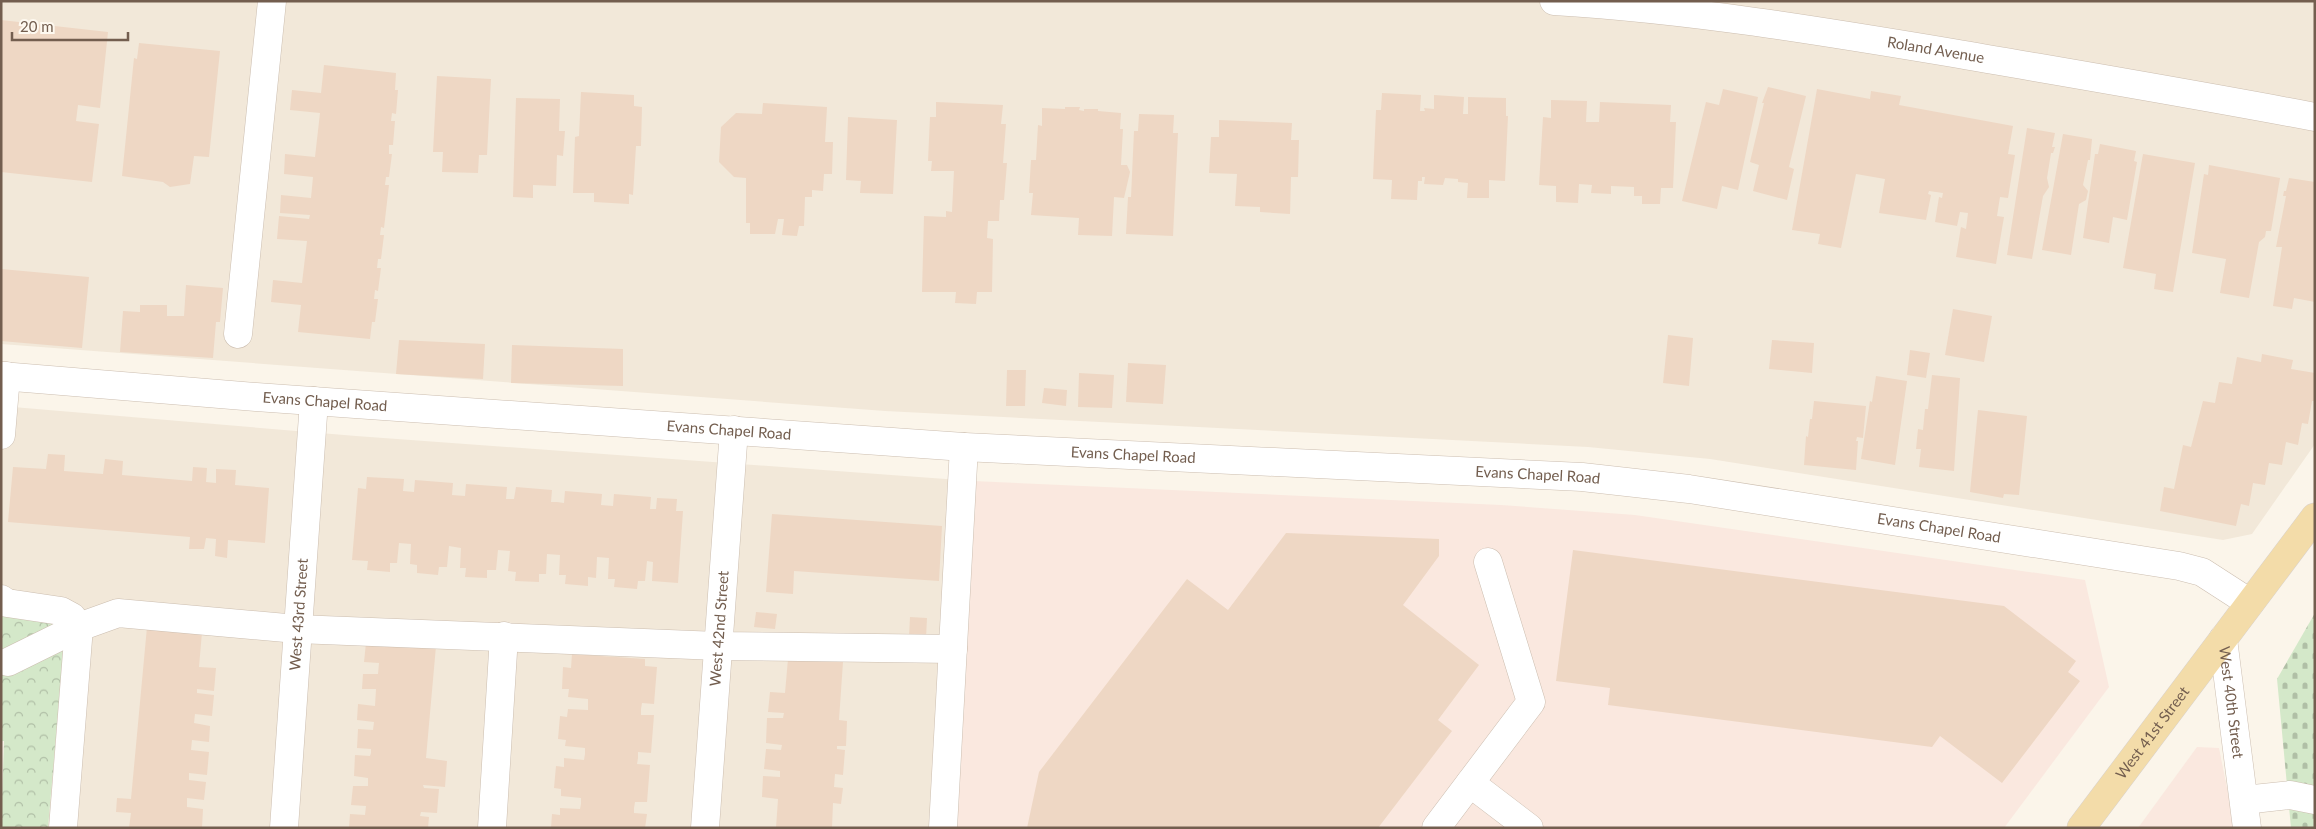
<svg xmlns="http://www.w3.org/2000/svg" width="2316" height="829" viewBox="0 0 2316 829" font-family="Lato,sans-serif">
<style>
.residential{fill:#f2e8d9}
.commercial{fill:#fae8df}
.forest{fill:url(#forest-crowns)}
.cemetery{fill:url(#cemetery-stones)}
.building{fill:#eed7c4}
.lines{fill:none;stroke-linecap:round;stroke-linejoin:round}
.minor-casing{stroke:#ccbeb0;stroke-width:29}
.major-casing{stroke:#d8d2ce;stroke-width:29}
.minor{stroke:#fff;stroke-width:28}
.major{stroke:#f3dca9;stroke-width:28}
.labels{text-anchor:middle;stroke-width:5;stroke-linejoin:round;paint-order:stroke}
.street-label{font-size:15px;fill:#735e4f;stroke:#fef9f0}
</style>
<defs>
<pattern id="forest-crowns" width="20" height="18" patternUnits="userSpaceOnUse" patternTransform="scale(1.25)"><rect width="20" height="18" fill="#d4e8c9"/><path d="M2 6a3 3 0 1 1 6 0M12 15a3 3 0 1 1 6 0" fill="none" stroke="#b0bfa6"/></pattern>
<pattern id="cemetery-stones" width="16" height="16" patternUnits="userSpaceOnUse" patternTransform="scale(1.25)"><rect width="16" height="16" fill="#d4e8c9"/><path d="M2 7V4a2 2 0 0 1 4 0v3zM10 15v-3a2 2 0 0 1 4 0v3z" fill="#b0bfa6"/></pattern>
</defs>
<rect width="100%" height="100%" fill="#fbf5ea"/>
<g class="residential">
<polygon points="1,1 2315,1 2315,444 2252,534 2223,540 1710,459 1588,447 885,411 1,344"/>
<polygon points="1,406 356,436 973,481 954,828 48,828 66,624 1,616"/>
</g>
<g class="commercial">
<polygon points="973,481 1501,505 1635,515 2085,580 2109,687 2004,828 954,828"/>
<polygon points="2197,747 2219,748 2235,828 2138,828"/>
</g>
<polygon class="forest" points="1,616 66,624 48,828 1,828 4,741 1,741"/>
<polygon class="cemetery" points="2315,613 2315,828 2291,828 2277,679"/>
<g class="building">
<polygon points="1,20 108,32 100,108 78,105 76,121 99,124 92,182 1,172"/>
<polygon points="139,43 220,51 209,157 194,156 190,184 170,187 163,182 122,176 134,58 137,59"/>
<polygon points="324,65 396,73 395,90 398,90 396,114 392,113 391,121 395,121 393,145 389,145 389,154 392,154 389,177 386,177 385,185 389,185 384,228 381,227 380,235 384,235 381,259 378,259 377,268 381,268 378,291 375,290 374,299 378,299 375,322 372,322 370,339 298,332 301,305 271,302 273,280 302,283 307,241 277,239 279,216 309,219 310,215 280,213 281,195 311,198 313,177 284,174 285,154 315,157 320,113 290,110 292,90 321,93"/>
<polygon points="437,76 491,79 487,155 479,155 478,173 442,172 443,152 433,152"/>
<polygon points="1768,87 1806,96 1789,167 1794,169 1787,200 1753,191 1759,165 1750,162 1764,103 1762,103"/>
<polygon points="1723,89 1758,97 1738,190 1722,186 1717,209 1682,201 1706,102 1719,105"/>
<polygon points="1817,89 1870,99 1871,91 1901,96 1899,105 2013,126 2008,154 2015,155 2008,198 2000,197 1997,216 2004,217 1996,264 1956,257 1961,227 1966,229 1968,213 1960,212 1957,226 1935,222 1939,197 1942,198 1943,193 1929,191 1928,194 1931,195 1926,220 1879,213 1885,179 1856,174 1841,248 1818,244 1820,234 1792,230"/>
<polygon points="581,92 634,95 634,106 642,107 641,146 636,146 633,195 629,194 629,204 594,202 594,193 573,193 575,137 579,136"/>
<polygon points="1382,93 1421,95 1420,111 1425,111 1424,108 1434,109 1434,95 1464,97 1463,114 1468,114 1468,97 1506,98 1506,116 1508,116 1505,181 1489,180 1489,198 1467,198 1468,183 1458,182 1458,179 1445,178 1443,185 1424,184 1425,177 1422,177 1422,181 1418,181 1417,200 1391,199 1392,180 1373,179 1376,110 1381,110"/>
<polygon points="516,98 560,99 559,131 565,131 563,156 557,155 556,186 533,185 533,198 513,197"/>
<polygon points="1551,100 1587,101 1586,122 1599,122 1600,102 1671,105 1670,122 1676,122 1673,188 1661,188 1660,204 1642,204 1642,196 1634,196 1634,187 1611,186 1611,194 1591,193 1592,185 1579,184 1578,203 1556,202 1556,186 1539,185 1543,117 1551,118"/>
<polygon points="936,102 1003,105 1001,124 1006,124 1003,163 1007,163 1004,200 1000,200 999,221 988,221 987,238 993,239 992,292 977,292 976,304 955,303 956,292 922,292 924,216 946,217 946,211 952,212 954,171 931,171 932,161 928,161 930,117 936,117"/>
<polygon points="763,103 827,107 825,142 833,142 832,174 824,174 823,191 812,190 812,197 805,197 804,226 799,226 797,236 782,235 784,219 778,219 775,234 750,234 750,223 746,223 746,178 734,177 719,162 721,127 736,113 762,114"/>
<polygon points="1065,107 1080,107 1079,110 1084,111 1084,109 1098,109 1098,111 1121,113 1120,129 1123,129 1121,165 1127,165 1130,172 1124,198 1114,197 1112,236 1078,235 1079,218 1031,215 1033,193 1029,193 1031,160 1036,160 1038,125 1042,126 1042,108 1065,109"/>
<polygon points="1139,114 1174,115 1173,133 1178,133 1173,236 1126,234 1128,197 1131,197 1134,131 1138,131"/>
<polygon points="848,117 897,120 893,194 860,193 861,181 846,180"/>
<polygon points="1219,120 1292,123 1291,140 1299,140 1298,177 1291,177 1290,214 1260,212 1260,207 1235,206 1237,174 1209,173 1211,137 1219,137"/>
<polygon points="2027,128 2055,133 2052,147 2055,147 2053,153 2051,153 2047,178 2049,187 2043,196 2032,259 2007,255"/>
<polygon points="2063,134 2092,139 2090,160 2088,160 2083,185 2088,191 2086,200 2079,204 2071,255 2042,250"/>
<polygon points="2100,144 2136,151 2134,161 2137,162 2127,220 2113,217 2109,243 2083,238 2095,154 2098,154"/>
<polygon points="2143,154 2195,163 2173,292 2154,289 2156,274 2123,268"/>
<polygon points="2209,165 2280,178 2271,231 2266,231 2265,237 2259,242 2249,298 2220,293 2226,259 2192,253 2204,174 2208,175"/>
<polygon points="2289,178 2315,182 2315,302 2294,298 2292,309 2273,306 2282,247 2276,247 2286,196 2283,196 2284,191 2286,191"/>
<polygon points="1,269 89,277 82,348 1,341"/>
<polygon points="186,285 223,288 220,322 216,322 213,358 120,352 123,311 140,312 140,305 167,305 167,316 184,316"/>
<polygon points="1953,309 1992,316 1984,362 1945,355"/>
<polygon points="1668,335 1693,338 1689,386 1663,383"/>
<polygon points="399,340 485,344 483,379 396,374"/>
<polygon points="1772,340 1814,343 1812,373 1769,369"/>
<polygon points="512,345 623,349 623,386 511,383"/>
<polygon points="1910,350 1930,353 1926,378 1907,375"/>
<polygon points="2262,354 2293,360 2291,369 2315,373 2315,401 2312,401 2308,424 2302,423 2298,445 2286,442 2282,465 2269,463 2265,485 2253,483 2249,506 2241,504 2236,526 2160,511 2164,487 2174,489 2183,445 2191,447 2203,401 2215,403 2219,382 2232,384 2237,357 2261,362"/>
<polygon points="1128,363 1166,365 1163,404 1126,402"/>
<polygon points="1007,370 1026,370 1025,406 1006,406"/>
<polygon points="1079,373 1114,375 1112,408 1078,407"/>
<polygon points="1932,375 1960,378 1954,471 1919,467 1921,449 1916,449 1918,429 1923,430 1925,409 1928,409"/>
<polygon points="1876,376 1907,381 1895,465 1861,459 1870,401 1872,402"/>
<polygon points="1044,388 1067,390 1066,406 1042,403"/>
<polygon points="1814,401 1866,406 1863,438 1857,437 1856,441 1858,441 1856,470 1804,465 1806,436 1808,437 1810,419 1812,419"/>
<polygon points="1978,410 2027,416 2019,495 2004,494 2003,498 1970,492"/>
<polygon points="48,454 65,455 64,471 103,474 105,459 123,461 122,475 192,481 193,467 207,468 206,482 216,483 216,469 236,470 235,485 269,488 265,543 228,540 227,558 215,556 216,539 206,538 204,549 189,549 190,537 8,522 13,467 46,469"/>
<polygon points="367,477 404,479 403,491 414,492 415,480 453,483 452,495 465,496 466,484 507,487 506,499 514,499 516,487 552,490 551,502 557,502 564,503 565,491 602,494 601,505 613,506 614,494 651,497 650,509 656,509 657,498 677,499 676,511 683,511 678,583 652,581 653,562 647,561 645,581 638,581 637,589 614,587 615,579 608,579 609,558 597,557 596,578 588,577 588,586 565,584 566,575 559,575 560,555 547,554 546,574 539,574 539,582 515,581 516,572 508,571 510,551 498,550 496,570 487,570 487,578 465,577 466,568 460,568 461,548 449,546 447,567 439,567 438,575 417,573 417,565 410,564 411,544 399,543 397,563 390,563 390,572 367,570 368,561 352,560 358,488 366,489"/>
<polygon points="772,514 942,526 939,581 794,571 793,594 766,592"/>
<polygon points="1286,533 1439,539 1439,556 1403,605 1479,665 1438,720 1452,731 1378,828 1027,828 1039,772 1187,579 1228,610"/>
<polygon points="1573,550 2004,606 2076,661 2068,672 2080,681 2002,783 1940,736 1932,747 1608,705 1610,688 1556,681"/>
<polygon points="756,612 777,614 775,629 754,627"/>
<polygon points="910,617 927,618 926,638 909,637"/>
<polygon points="147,627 202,632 199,667 216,668 214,691 197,689 197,693 214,695 212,716 195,714 194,723 210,726 209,742 192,740 191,750 209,752 207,775 189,773 189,780 206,782 204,800 187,798 187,807 203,809 202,828 129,828 131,813 116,812 117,798 131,799"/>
<polygon points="366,643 436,646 426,758 447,761 445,787 423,785 424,788 439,789 437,813 421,812 420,816 429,817 428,828 349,828 350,814 365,815 366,806 351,805 353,786 368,786 368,778 354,776 355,755 370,756 371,753 371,749 357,748 358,729 373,730 374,722 357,720 358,704 375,706 376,689 362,689 363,674 378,674 379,663 364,662"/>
<polygon points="572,654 645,659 645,666 657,667 654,704 642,703 641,709 641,715 654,715 651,753 638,752 638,758 637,764 650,765 647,802 635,802 634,808 634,813 647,814 645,828 551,828 552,814 560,815 560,808 580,809 581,804 581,798 561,796 561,789 554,788 556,766 564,767 564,758 584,760 585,754 585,748 565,746 566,740 558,739 560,716 567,717 568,709 588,710 588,699 568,697 569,689 562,689 563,667 571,668"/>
<polygon points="788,659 843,662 839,720 847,721 846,746 837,746 837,749 845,750 843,775 835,774 834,787 843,788 841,804 833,803 832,828 776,828 778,799 762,797 763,776 780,777 780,771 764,769 766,749 781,750 782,745 766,743 767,718 783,718 784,713 768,712 770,692 785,693"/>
</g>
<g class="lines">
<defs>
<g id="minor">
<path id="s1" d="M1554 1C1688 9 1821 31 1953 53 2074 74 2194 94 2315 117"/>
<polyline points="238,334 272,1"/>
<path id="s2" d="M1 376 256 397 964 447 1582 477 1689 489 2179 566 2202 572 2250 603"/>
<polyline points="1,435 6,376"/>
<polyline points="1,599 7,603 61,611 72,617 79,627 8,662"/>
<path id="s3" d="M2223 639 2247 828"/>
<polyline points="1470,783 1529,828"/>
<polyline points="2244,800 2290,795 2315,800"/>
<polyline points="63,828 79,627 118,613 297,629 718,646 953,649"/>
<path id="s4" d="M284 828 314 401"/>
<polyline points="492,828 504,636"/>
<path id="s5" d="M705 828 734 430"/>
<polyline points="943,828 964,447"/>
<polyline points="1436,828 1531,702 1488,562"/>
</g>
<g id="major">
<path id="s6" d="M2081 828 2315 517"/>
</g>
</defs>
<use href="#minor" class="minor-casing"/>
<use href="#major" class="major-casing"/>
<use href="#minor" class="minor"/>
<use href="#major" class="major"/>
</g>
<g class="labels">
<g class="street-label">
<text dy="5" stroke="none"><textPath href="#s1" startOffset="385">Roland Avenue</textPath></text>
<text dy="5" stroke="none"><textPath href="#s2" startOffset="325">Evans Chapel Road</textPath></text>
<text dy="5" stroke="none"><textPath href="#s2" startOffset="730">Evans Chapel Road</textPath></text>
<text dy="5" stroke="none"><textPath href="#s2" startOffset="1135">Evans Chapel Road</textPath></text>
<text dy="5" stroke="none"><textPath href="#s2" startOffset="1540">Evans Chapel Road</textPath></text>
<text dy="5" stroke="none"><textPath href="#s2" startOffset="1945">Evans Chapel Road</textPath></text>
<text dy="5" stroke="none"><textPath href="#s4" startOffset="214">West 43rd Street</textPath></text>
<text dy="5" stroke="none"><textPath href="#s5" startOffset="200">West 42nd Street</textPath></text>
<text dy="5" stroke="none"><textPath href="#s3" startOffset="64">West 40th Street</textPath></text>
<text dy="5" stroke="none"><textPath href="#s6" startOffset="119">West 41st Street</textPath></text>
</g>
</g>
<rect width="2316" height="829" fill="none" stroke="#735e4f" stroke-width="5"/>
<path d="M12 32v8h116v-8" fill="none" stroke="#735e4f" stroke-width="2.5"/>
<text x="20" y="32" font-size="15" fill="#735e4f" stroke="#fef9f0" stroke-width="4" paint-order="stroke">20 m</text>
</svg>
